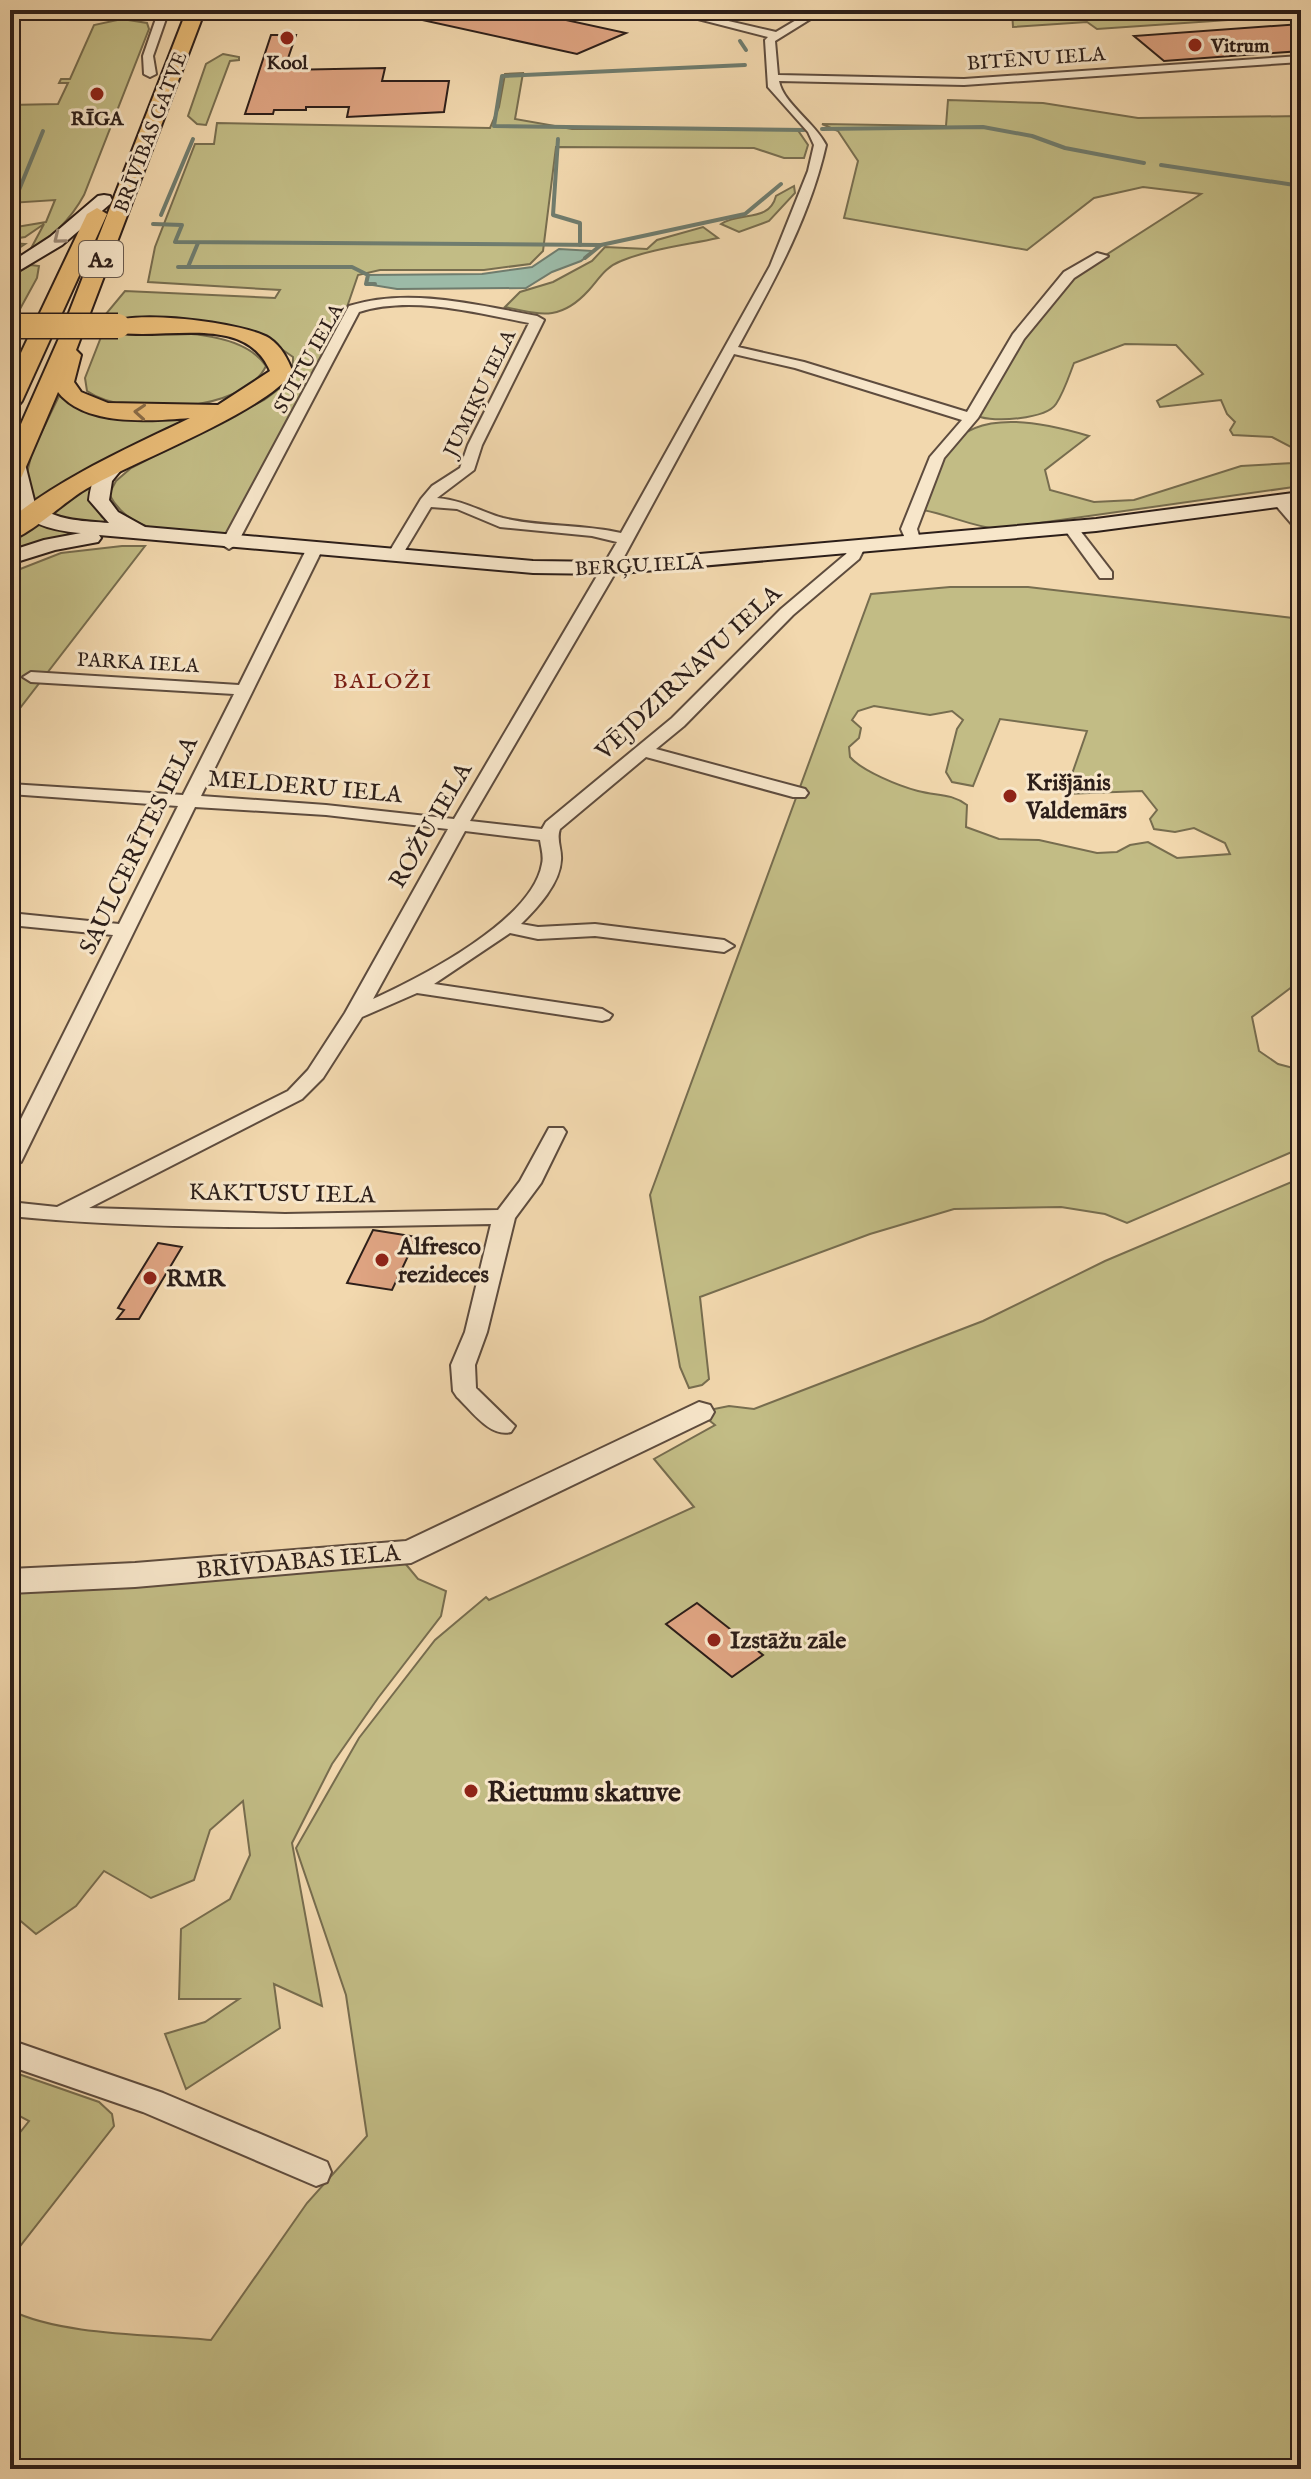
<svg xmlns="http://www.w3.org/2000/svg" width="1311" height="2479" viewBox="0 0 1311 2479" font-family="'IM FELL English',serif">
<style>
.green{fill:#c2bc85;stroke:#776d4f;stroke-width:2;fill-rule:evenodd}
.water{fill:#9cbaa7;stroke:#6f7c6e;stroke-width:2}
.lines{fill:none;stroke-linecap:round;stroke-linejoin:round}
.stream{stroke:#6f7c6e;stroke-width:4}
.building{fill:#dfa482;stroke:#2c1e19;stroke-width:2}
.minor-casing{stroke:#5e4c3e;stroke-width:4}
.tertiary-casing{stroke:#5e4c3e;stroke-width:4}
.secondary-casing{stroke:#2c1e19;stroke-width:4}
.trunk-casing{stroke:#2c1e19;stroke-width:4}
.minor{fill:#f7e6ca;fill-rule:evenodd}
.tertiary{fill:#f7e6ca;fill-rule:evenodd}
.secondary{fill:#f7e6ca;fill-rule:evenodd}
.trunk{fill:#e9bc77;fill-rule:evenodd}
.trunk-bridge-casing{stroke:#2c1e19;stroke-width:27;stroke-linecap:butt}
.trunk-bridge{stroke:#e9bc77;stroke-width:24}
.oneway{stroke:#9c8c7a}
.oneway2{stroke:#8a6d48}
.poi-dot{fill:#8f2418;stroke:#f7e6ca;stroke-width:3}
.labels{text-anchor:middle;stroke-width:6;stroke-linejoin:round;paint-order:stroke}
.far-poi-label{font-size:20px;font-weight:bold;fill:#2c1e19;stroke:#f7e6ca}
.far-street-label{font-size:20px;fill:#2c1e19;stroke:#f7e6ca}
.shield{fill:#f7e6ca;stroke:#695a4e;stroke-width:2}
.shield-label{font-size:22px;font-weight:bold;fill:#2c1e19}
.far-neighbourhood-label{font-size:22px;letter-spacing:2px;fill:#7a1f14;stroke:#f7e6ca}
.street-label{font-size:24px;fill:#2c1e19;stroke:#f7e6ca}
.poi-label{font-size:24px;font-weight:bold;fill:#2c1e19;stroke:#f7e6ca;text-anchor:start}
.near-poi-label{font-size:28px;font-weight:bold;fill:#2c1e19;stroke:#f7e6ca;text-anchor:start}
</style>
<rect width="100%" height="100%" fill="#f2d8ae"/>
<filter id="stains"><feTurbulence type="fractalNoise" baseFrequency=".0025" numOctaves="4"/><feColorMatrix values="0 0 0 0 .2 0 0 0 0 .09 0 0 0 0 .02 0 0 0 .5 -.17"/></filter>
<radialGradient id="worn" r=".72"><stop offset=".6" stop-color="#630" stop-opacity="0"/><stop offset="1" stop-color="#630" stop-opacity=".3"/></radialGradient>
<g class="green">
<polygon points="1012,10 1301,10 1301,15 1097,29 1087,22 1013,27"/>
<path d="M122 19 147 23 149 29 84 195C70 221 51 237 28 254L44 224 25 237 13 239 11 243 25 244 10 254V228L46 222 55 200 10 203V105L58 104 68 83H59L61 79H70L94 25Z"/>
<polygon points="223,54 239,57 239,60 230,61 206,125 197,124 188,116 206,64"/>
<path d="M523 73 515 119 572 129H797L808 145 804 158H784L754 148 556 147 543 251 530 264 484 270H380L358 275 346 310 229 538C187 533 131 538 109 494L116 481 131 468 264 400C281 388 294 379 293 357L258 333 238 329 100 321 125 291 275 298 280 290 148 282 155 247 195 144H214L217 123 490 128 499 107 505 74Z"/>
<path d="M948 100 1043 103 1138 118 1301 116V486L997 529C971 526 949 515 923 510 931 490 937 464 950 447 979 407 1049 424 1089 436L1045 470 1050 490 1094 502 1134 500 1241 466 1293 463 1295 449 1272 437 1233 435 1230 430 1235 422 1227 414 1221 400 1160 407 1157 401 1203 374 1176 345 1125 344 1074 363C1069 376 1064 392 1056 404 1046 419 993 423 978 416L1001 370 1070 278 1201 194 1143 187 1094 198 1027 250 844 218 858 161 838 131 822 124 946 126Z"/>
<path d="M794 186 795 193 769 221 739 232 721 224C740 211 769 223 776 196Z"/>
<path d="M703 227 718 238C686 245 650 249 621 261 605 267 599 279 589 290 561 321 542 315 505 307L520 292 553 282 592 261 605 247 647 249 657 240Z"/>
<polygon points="31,265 39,266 37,278 14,320 10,320 10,277"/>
<path d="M99 333C145 333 238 324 266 366 244 413 126 418 87 391L85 378 101 337Z"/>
<polygon points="59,396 82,407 197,418 34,505 25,482 32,452"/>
<polygon points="93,480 89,498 102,517 115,526 107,529 40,512"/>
<polygon points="32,517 84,532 83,536 10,554 10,537"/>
<polygon points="122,546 145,546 10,721 10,573 61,553"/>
<path d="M950 587H1028L1301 619V980L1252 1017 1259 1051 1278 1064 1301 1070V1148L1127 1223 1105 1214 1061 1207 954 1209 870 1234 700 1297 709 1379 702 1385 689 1388 680 1367 650 1195 871 594ZM874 706 930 715 952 711 963 720 957 729 946 772 952 782 973 786 1000 719 1087 731 1065 794 1142 791 1157 810 1150 819 1154 829 1175 832 1194 828 1225 843 1230 854 1177 858 1148 842 1130 845 1117 852 1097 853 1039 840 999 839 966 827 967 805C951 793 937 796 918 791 899 786 862 771 850 757L849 747 859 738 861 728 852 720 858 711Z"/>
<path d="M1301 1178V2469H10V2310C62 2336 152 2334 211 2340L307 2203 367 2136 346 1995 296 1848 359 1738 435 1640 486 1597 489 1600 694 1507 654 1459 715 1425 699 1412 729 1406 754 1409 983 1321 1105 1261Z"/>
<polygon points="404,1562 418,1579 446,1591 441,1616 378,1698 332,1764 292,1843 322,2006 274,1984 280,2028 186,2089 165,2034 205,2022 239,1999 179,1999 181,1929 230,1899 250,1855 243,1801 210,1830 194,1880 151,1898 104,1871 76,1906 36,1934 10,1912 10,1871 18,1861 15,1820 10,1819 10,1587"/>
<polygon points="10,2071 99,2102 112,2114 114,2126 10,2259 10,2145 29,2121 10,2111"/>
</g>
<polygon class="water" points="559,249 594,251 581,261 552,272 526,288 397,289 366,284 368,275 482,274 532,267"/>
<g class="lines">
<g class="stream">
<polyline points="740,41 746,50"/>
<polyline points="745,65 502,76 494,126 804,130"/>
<polyline points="822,129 983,127 1032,136 1065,148 1144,163"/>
<polyline points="558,139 553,215 580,223 580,245"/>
<polyline points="1161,165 1301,186"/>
<polyline points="10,212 43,131"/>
<polyline points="161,215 193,139"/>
<polyline points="153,224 182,225 175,242 600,245"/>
<polyline points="585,258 601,245 745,214 781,184"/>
<polyline points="178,267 352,267 368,275 366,284 375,284"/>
<polyline points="188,267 198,243"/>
</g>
</g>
<g class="building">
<polygon points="414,10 520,10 626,33 577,54 413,18"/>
<polygon points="1301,24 1301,51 1164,61 1134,36"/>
<polygon points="271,35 296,35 284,70 385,68 382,81 449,81 444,112 347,117 349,107 306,107 306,110 274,110 273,114 245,114"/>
<polygon points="373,1230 417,1237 392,1290 347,1283"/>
<polygon points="158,1243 182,1247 139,1319 117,1319 124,1310 118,1308"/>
<polygon points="697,1603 763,1655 732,1677 666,1624"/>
</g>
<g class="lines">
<defs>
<g id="minor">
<polygon points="159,10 169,10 153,56 156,74 150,77 144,74 143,56"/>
<path d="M663 10H681L776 32 813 10H825L775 41 778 75 964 79 1301 56V62L964 85 779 81C783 103 815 123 826 145 810 217 773 283 738 347L804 362 967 412 1013 334 1064 272 1097 253 1108 256 1074 278 1024 339 978 418 944 458 917 529 921 542 918 545H908L901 529 930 457 962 420 795 368 734 354 618 568 470 821 542 829 546 822 672 718 781 609 846 554 852 544H862L865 547 859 559 793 615 684 726 656 749 805 789 808 793 805 797H793L646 757 560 829C556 840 562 849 561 860 560 884 537 908 521 924L538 927 595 924 724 940 734 946 724 952 595 936 538 939 510 933 434 984 602 1009 612 1015 609 1019 602 1021 417 993 362 1017 323 1078 302 1099 89 1208 285 1214 498 1210 520 1181 549 1128H563L566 1132 541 1183 515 1218 487 1332 475 1365 476 1388 515 1426 511 1432C490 1438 471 1410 457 1397L453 1391 451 1365 465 1332 491 1224C331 1227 170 1232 10 1216V1202L57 1207 288 1091 308 1070 345 1013 448 829 326 815 195 807 21 1162 10 1168V1141L113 935 10 925V913L119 924 178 806 10 794V784L183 795 234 694 31 682 23 677 31 672 239 685 306 550 314 545 322 550 201 796 326 805 454 819 617 542 592 536 500 527 457 509 431 507 401 557H391L388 554 421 499 432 486 460 468 468 445 529 323C476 313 412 295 359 312L237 544 229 549 221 544 349 306C409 287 477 305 537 316L544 320 482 445 474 470 437 498C466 501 478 511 503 518 539 527 582 524 621 533L770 266 808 171 814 145 808 132 768 87 765 40 768 37ZM465 831 540 840C541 848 544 856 542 864 532 921 421 977 373 999Z"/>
<polygon points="1280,496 1285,498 1301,516 1301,531 1296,529 1272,501"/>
<polygon points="1070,522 1075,524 1112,572 1112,578 1100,578 1065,530 1065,524"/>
<polygon points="10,2040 163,2093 327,2162 331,2172 327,2182 316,2186 143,2112 10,2066"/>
</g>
<polygon id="tertiary" points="699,1402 710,1405 714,1412 710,1419 411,1563 135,1587 10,1593 10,1569 135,1563 406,1541"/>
<g id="secondary">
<polygon points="104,195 110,196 112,200 110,204 62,245 10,276 10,263 50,237 98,196"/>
<path d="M15 458 25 464 35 504C56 521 83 521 109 523L89 500C91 483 96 464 115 459L125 465 112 481 109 500 118 512 145 527 533 561 610 562 1096 519 1301 492V504L1096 531 610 574 533 573 99 535 101 538 98 542 55 550 10 564V551L44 540 81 533C55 531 14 523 10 491 9 481 10 470 10 459Z"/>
</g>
<g id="trunk">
<path d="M187 10H205L76 350 81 355 74 382 81 392 108 403 218 405 270 371C245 311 159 343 110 331L107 326C122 307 247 323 269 338 282 347 287 358 293 372 265 412 134 461 86 489 65 501 30 535 10 540V519C64 476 128 448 190 418 151 421 85 427 58 392L22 476 19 481 10 483V449L60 336Z"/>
<polygon points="97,208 107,214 22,401 18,406 10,408 10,376 87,214"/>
</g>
</defs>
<use href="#minor" class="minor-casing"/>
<use href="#tertiary" class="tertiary-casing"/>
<use href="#secondary" class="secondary-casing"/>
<use href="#trunk" class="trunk-casing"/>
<use href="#minor" class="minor"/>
<use href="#tertiary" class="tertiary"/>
<use href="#secondary" class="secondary"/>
<use href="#trunk" class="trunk"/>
<defs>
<polyline id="trunk-bridge" points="10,326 118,326"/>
</defs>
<use href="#trunk-bridge" class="trunk-bridge-casing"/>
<use href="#trunk-bridge" class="trunk-bridge"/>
</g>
<defs><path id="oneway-chevron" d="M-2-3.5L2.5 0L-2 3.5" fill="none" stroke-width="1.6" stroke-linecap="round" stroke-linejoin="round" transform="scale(2)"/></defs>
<use class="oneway" href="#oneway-chevron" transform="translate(59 238) rotate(141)"/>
<use class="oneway2" href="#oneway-chevron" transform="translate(140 412) rotate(-176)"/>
<g class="poi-dot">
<circle cx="287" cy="38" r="8"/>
<circle cx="1195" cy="45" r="8"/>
<circle cx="97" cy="94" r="8"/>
<circle cx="1010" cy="796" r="8"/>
<circle cx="382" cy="1260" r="8"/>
<circle cx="150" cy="1278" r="8"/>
<circle cx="714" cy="1640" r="8"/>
<circle cx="471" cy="1791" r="8"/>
</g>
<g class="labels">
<g class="far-poi-label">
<text x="1211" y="52" text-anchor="start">Vitrum</text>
<text x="287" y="69">Kool</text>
<text x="97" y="125">RĪGA</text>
</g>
<g class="far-street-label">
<text transform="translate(1036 58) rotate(-4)" y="7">BITĒNU IELA</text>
<text transform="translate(150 132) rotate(-69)" y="7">BRĪVĪBAS GATVE</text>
<text transform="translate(308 358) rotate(-61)" y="7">SUITU IELA</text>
<text transform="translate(479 393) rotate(-64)" y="7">JUMIĶU IELA</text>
<text transform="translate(639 565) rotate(-3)" y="7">BERĢU IELA</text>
<text transform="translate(138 662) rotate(3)" y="7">PARKA IELA</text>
</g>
<rect class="shield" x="79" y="241" width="44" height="36" rx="6"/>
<g class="shield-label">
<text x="101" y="267">A2</text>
</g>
<g class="far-neighbourhood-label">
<text x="383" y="688">BALOŽI</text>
</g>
<g class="street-label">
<text transform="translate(688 672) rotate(-43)" y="8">VĒJDZIRNAVU IELA</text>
<text transform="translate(305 786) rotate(5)" y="8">MELDERU IELA</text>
<text transform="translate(430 825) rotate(-60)" y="8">ROŽU IELA</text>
<text transform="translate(138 845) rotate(-64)" y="8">SAULCERĪTES IELA</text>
<text transform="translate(282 1193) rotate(1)" y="8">KAKTUSU IELA</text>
<text transform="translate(298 1561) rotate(-5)" y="8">BRĪVDABAS IELA</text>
</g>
<g class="poi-label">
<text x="1026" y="790">Krišjānis<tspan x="1026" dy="28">Valdemārs</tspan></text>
<text x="398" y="1254">Alfresco<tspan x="398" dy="28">rezideces</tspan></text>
<text x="166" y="1286">RMR</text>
<text x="730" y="1648">Izstāžu zāle</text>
</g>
<g class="near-poi-label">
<text x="487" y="1801">Rietumu skatuve</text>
</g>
</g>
<rect width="1311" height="2479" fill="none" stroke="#f2d8ae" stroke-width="40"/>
<rect x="12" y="12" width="1287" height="2455" fill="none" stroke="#2c1e19" stroke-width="4"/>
<rect x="20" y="20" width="1271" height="2439" fill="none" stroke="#2c1e19" stroke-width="2"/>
<rect width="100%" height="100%" filter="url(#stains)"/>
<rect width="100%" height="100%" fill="url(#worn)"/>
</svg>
